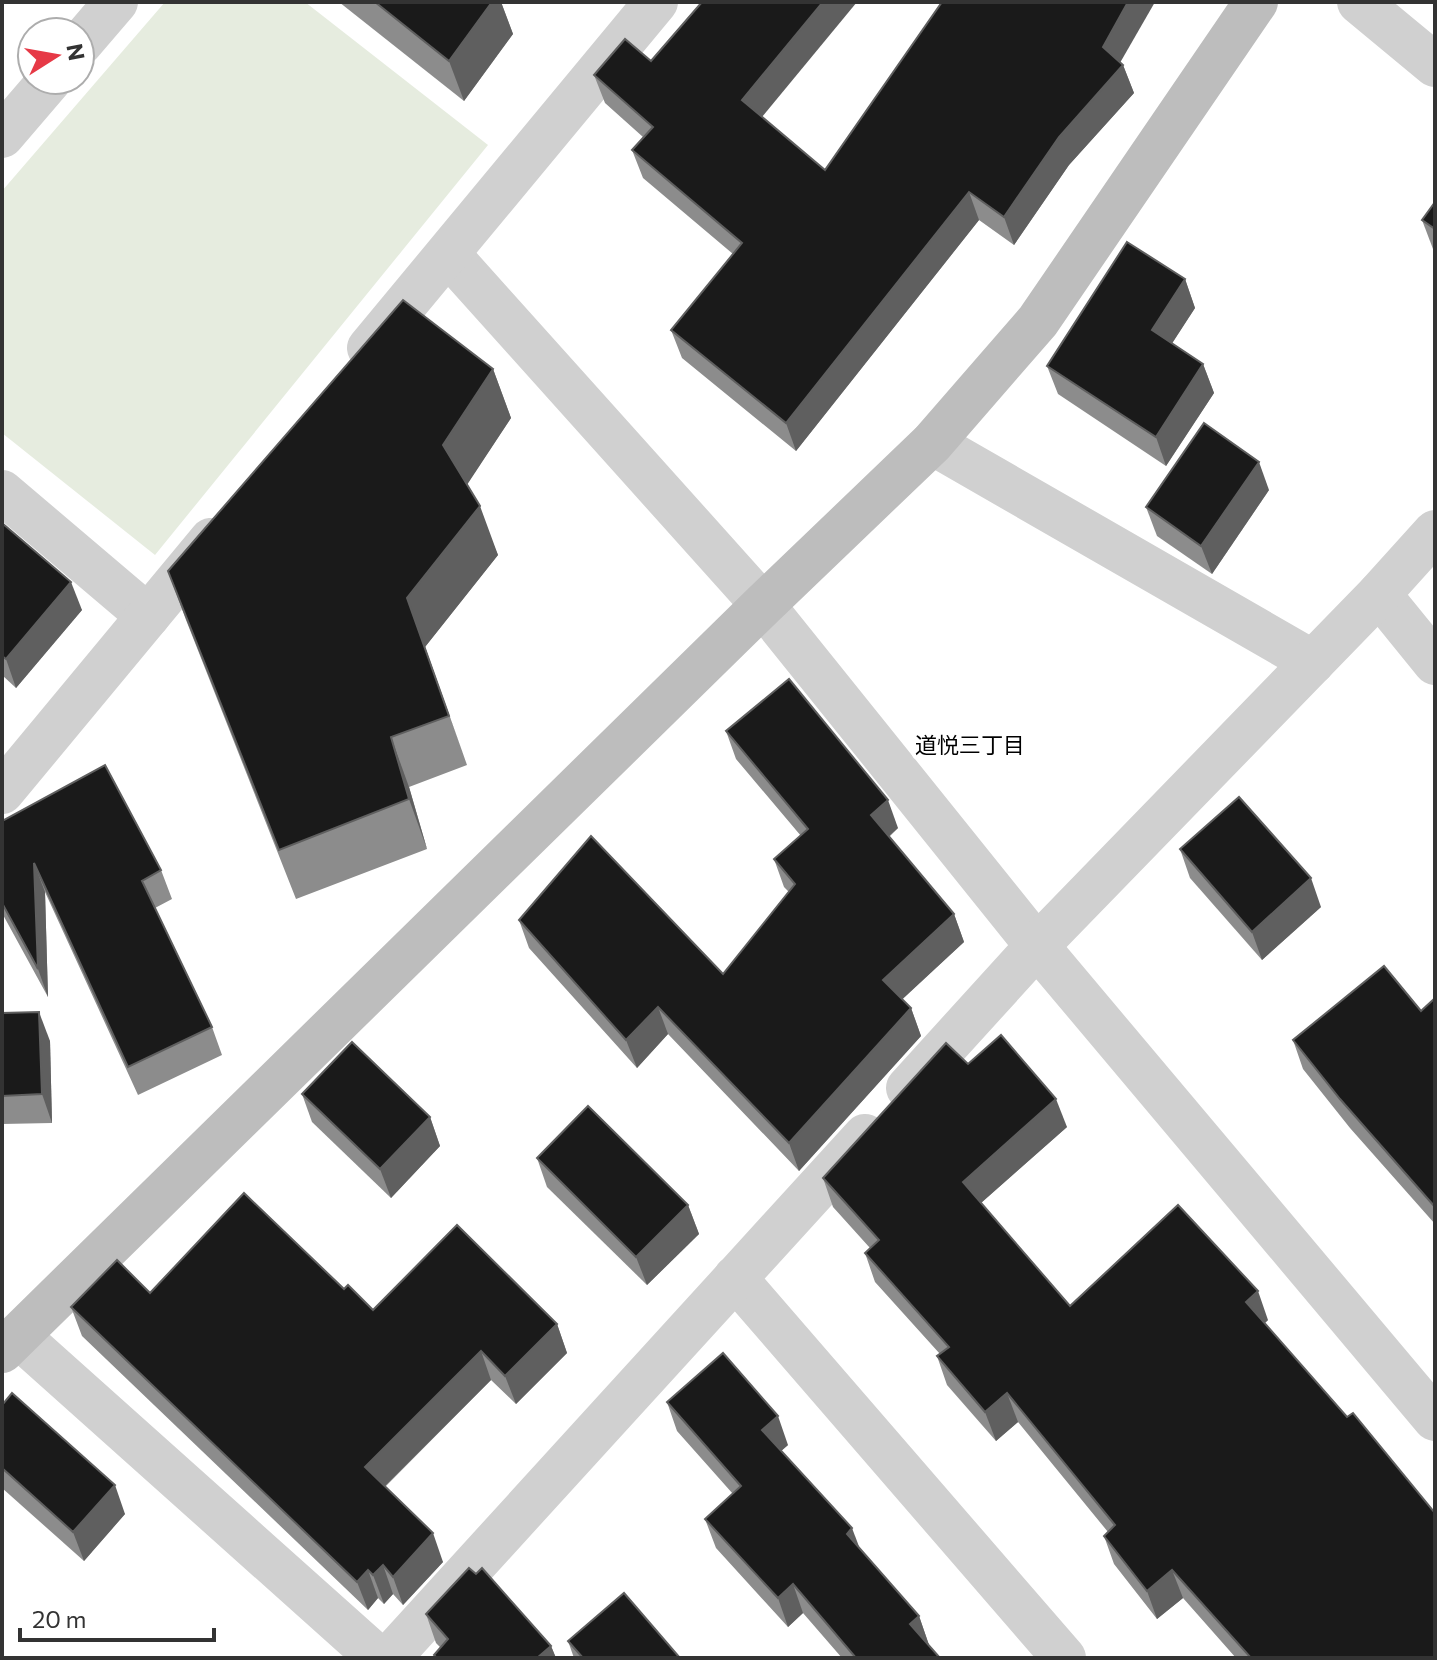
<svg xmlns="http://www.w3.org/2000/svg" width="1437" height="1660" viewBox="0 0 1437 1660" font-family="Commissioner,'Noto Sans JP',sans-serif">
<style>
.green{fill:#e6ecdf}
.lines{fill:none;stroke-linecap:round;stroke-linejoin:round}
.street{stroke:#d0d0d0;stroke-width:44}
.secondary{stroke:#bdbdbd;stroke-width:44}
.wall{fill:#8c8c8c}
.shaded-wall{fill:#5f5f5f}
.building{fill:#1a1a1a;stroke:#5f5f5f;stroke-width:2}
.labels{text-anchor:middle;stroke-width:8;stroke-linejoin:round;paint-order:stroke}
.neighbourhood-label{font-size:22px;fill:#000;stroke:#fff}
</style>
<rect width="100%" height="100%" fill="#fff"/>
<polygon class="green" points="165,2 305,2 488,145 155,555 2,433 2,191"/>
<g class="lines">
<g class="street">
<polyline points="1359,2 1435,65"/>
<polyline points="80,44 116,2"/>
<polyline points="2,136 50,80"/>
<polyline points="448,254 763,605 1037,946 1435,1419"/>
<polyline points="369,348 656,2"/>
<polyline points="932,443 1313,662"/>
<polyline points="2,492 148,616"/>
<polyline points="1379,594 1435,663"/>
<polyline points="2,792 211,540"/>
<polyline points="908,1088 1037,946 1379,594 1435,532"/>
<polyline points="735,1278 1064,1658"/>
<polyline points="18,1336 378,1658"/>
<polyline points="389,1658 865,1136"/>
</g>
<polyline class="secondary" points="2,1351 763,605 932,443 1038,321 1256,2"/>
</g>
<g class="wall">
<polygon points="339,2 501,2 513,34 464,101"/>
<polygon points="651,61 762,117 825,170 1120,62 1123,65 1134,93 1069,165 1014,245 979,220 796,451 682,358 671,330 733,254 643,178 632,150 643,137 605,103 594,75"/>
<polygon points="1435,202 1435,250 1433,249 1422,220"/>
<polygon points="1185,279 1195,308 1172,343 1203,364 1214,393 1166,466 1058,394 1047,366"/>
<polygon points="493,369 511,418 467,484 498,555 425,647 467,765 409,787 427,849 296,899 186,620 168,571"/>
<polygon points="1269,490 1212,574 1157,536 1146,507"/>
<polygon points="2,523 82,610 16,688 2,675"/>
<polygon points="726,731 898,828 889,837 954,914 964,942 902,999 911,1008 921,1036 799,1171 668,1034 637,1068 529,948 519,920 723,974 789,892 784,887 774,859 801,836 736,759"/>
<polygon points="2,821 161,870 172,899 155,908 212,1027 222,1055 138,1095 45,892 48,997 2,913"/>
<polygon points="1180,849 1321,907 1262,960 1190,878"/>
<polygon points="1435,998 1435,1224 1350,1128 1303,1069 1293,1040 1421,1011"/>
<polygon points="2,1013 50,1041 52,1123 2,1124"/>
<polygon points="968,1064 1067,1127 981,1203 1070,1306 1268,1320 1265,1323 1435,1658 1236,1658 1183,1598 1157,1619 1114,1564 1104,1536 1108,1532 1018,1422 996,1441 947,1385 937,1356 940,1354 875,1282 865,1253 870,1248 833,1207 823,1178"/>
<polygon points="302,1094 430,1117 440,1146 391,1198 312,1122"/>
<polygon points="537,1158 688,1205 699,1234 647,1285 547,1187"/>
<polygon points="344,1289 373,1310 557,1324 567,1353 516,1404 491,1380 385,1487 443,1562 403,1605 393,1594 384,1604 378,1598 368,1610 82,1336 71,1307 150,1293"/>
<polygon points="667,1402 788,1445 781,1451 860,1549 919,1616 929,1645 940,1658 842,1658 803,1613 788,1627 716,1548 705,1519 733,1494 677,1431"/>
<polygon points="2,1405 125,1514 84,1561 2,1488"/>
<polygon points="426,1614 551,1646 556,1658 435,1658 434,1655 441,1648 436,1643"/>
<polygon points="568,1641 680,1658 574,1658"/>
</g>
<g class="shaded-wall">
<polygon points="492,2 501,2 513,34 464,101 449,61"/>
<polygon points="823,2 857,2 752,129 742,100"/>
<polygon points="1128,2 1155,2 1113,75 1103,47"/>
<polygon points="1123,65 1134,93 1069,165 1014,245 1004,217 1059,137"/>
<polygon points="969,192 979,220 796,451 786,423"/>
<polygon points="1185,279 1195,308 1162,359 1152,330"/>
<polygon points="1203,364 1214,393 1166,466 1156,437"/>
<polygon points="493,369 511,418 461,494 443,445"/>
<polygon points="1259,462 1269,490 1212,574 1201,546"/>
<polygon points="480,506 498,555 425,647 467,765 407,598"/>
<polygon points="71,582 82,610 16,688 6,659"/>
<polygon points="391,737 409,787 427,849 409,799"/>
<polygon points="888,800 898,828 881,843 871,815"/>
<polygon points="34,863 45,892 48,997 38,969"/>
<polygon points="1311,878 1321,907 1262,960 1252,932"/>
<polygon points="954,914 964,942 893,1008 883,980"/>
<polygon points="658,1007 668,1034 637,1068 626,1040"/>
<polygon points="911,1008 921,1036 799,1171 789,1143"/>
<polygon points="39,1012 50,1041 52,1123 42,1094"/>
<polygon points="1056,1099 1067,1127 973,1210 963,1182"/>
<polygon points="430,1117 440,1146 391,1198 380,1169"/>
<polygon points="688,1205 699,1234 647,1285 636,1257"/>
<polygon points="1258,1291 1268,1320 1256,1331 1246,1302"/>
<polygon points="557,1324 567,1353 516,1404 505,1376"/>
<polygon points="481,1351 491,1380 375,1496 365,1467"/>
<polygon points="1007,1393 1018,1422 996,1441 985,1412"/>
<polygon points="778,1416 788,1445 772,1459 762,1430"/>
<polygon points="115,1485 125,1514 84,1561 73,1532"/>
<polygon points="852,1528 863,1557 847,1534"/>
<polygon points="433,1533 443,1562 403,1605 393,1577"/>
<polygon points="383,1565 393,1594 384,1604 373,1575"/>
<polygon points="368,1570 378,1598 368,1610 357,1582"/>
<polygon points="1172,1570 1183,1598 1157,1619 1147,1591"/>
<polygon points="793,1584 803,1613 788,1627 778,1598"/>
<polygon points="919,1616 929,1645 920,1652 910,1624"/>
<polygon points="551,1646 556,1658 537,1658"/>
</g>
<g class="building">
<polygon points="375,2 492,2 449,61"/>
<polygon points="702,2 823,2 742,100 825,170 942,2 1128,2 1103,47 1123,65 1059,137 1004,217 969,192 786,423 671,330 742,243 632,150 653,127 594,75 625,39 651,61"/>
<polygon points="1435,202 1435,229 1422,220"/>
<polygon points="1127,242 1185,279 1152,330 1203,364 1156,437 1047,366"/>
<polygon points="403,300 493,369 443,445 480,506 407,598 449,716 391,737 409,799 279,850 168,571"/>
<polygon points="1204,423 1259,462 1201,546 1146,507"/>
<polygon points="2,523 71,582 6,659 2,656"/>
<polygon points="789,679 888,800 871,815 954,914 883,980 911,1008 789,1143 658,1007 626,1040 519,920 591,836 723,974 795,884 774,859 808,829 726,731"/>
<polygon points="105,765 161,870 142,881 212,1027 128,1067 34,863 38,969 2,903 2,821"/>
<polygon points="1239,797 1311,878 1252,932 1180,849"/>
<polygon points="1384,966 1421,1011 1435,998 1435,1207 1340,1099 1293,1040"/>
<polygon points="39,1012 42,1094 2,1096 2,1013"/>
<polygon points="1001,1035 1056,1099 963,1182 1070,1306 1178,1205 1258,1291 1246,1302 1347,1417 1353,1413 1435,1513 1435,1658 1251,1658 1172,1570 1147,1591 1104,1536 1115,1525 1007,1393 985,1412 937,1356 949,1347 865,1253 879,1240 823,1178 946,1043 968,1064"/>
<polygon points="352,1042 430,1117 380,1169 302,1094"/>
<polygon points="588,1106 688,1205 636,1257 537,1158"/>
<polygon points="244,1193 344,1289 348,1285 373,1310 457,1225 557,1324 505,1376 481,1351 365,1467 433,1533 393,1577 383,1565 373,1575 368,1570 357,1582 71,1307 117,1260 150,1293"/>
<polygon points="723,1353 778,1416 762,1430 852,1528 847,1534 919,1616 910,1624 940,1658 856,1658 793,1584 778,1598 705,1519 741,1486 667,1402"/>
<polygon points="12,1393 115,1485 73,1532 2,1468 2,1405"/>
<polygon points="469,1568 476,1574 482,1568 551,1646 537,1658 437,1658 434,1655 448,1639 426,1614"/>
<polygon points="624,1593 680,1658 583,1658 568,1641"/>
</g>
<g class="labels">
<g class="neighbourhood-label">
<text x="970" y="753">道悦三丁目</text>
</g>
</g>
<rect width="1437" height="1660" fill="none" stroke="#333333" stroke-width="8"/>
<g transform="translate(56 56) rotate(79)"><circle r="38" fill="#ffffff" stroke="#adadad" stroke-width="2"/>
<path d="M0-6L14 30L0 20L-14 30Z" fill="#e63946"/>
<text y="-12" font-size="22" font-weight="bold" text-anchor="middle" fill="#333333">N</text>
</g>
<path d="M20 1628v12h194v-12" fill="none" stroke="#333333" stroke-width="4"/>
<text x="32" y="1628" font-size="24" fill="#333333" stroke="#ffffff" stroke-width="6" paint-order="stroke">20 m</text>
</svg>
